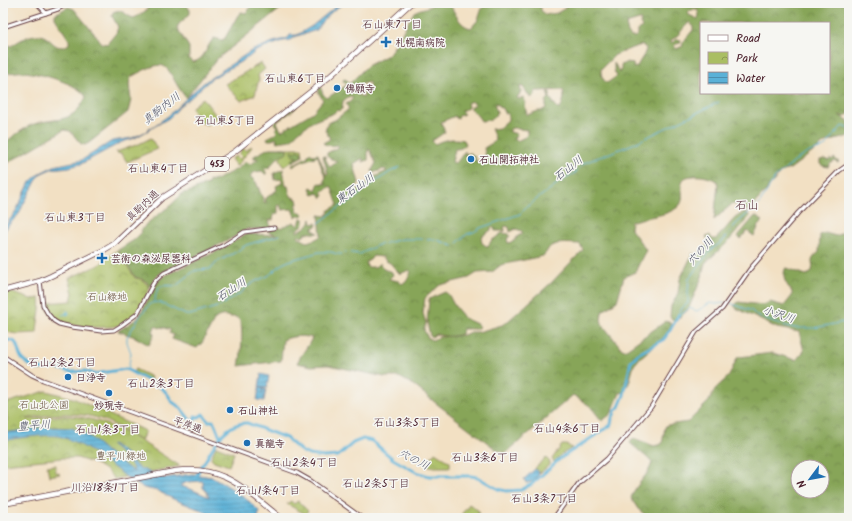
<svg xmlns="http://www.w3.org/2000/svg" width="852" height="521" viewBox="0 0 852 521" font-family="Kalam,'Klee One',sans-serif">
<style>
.grass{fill:#aabe63;stroke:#7a6e47}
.forest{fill:url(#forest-crowns);stroke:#686242;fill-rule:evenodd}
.park{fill:url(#park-crowns);stroke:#7a6e47}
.water{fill:url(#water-rules);stroke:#526881;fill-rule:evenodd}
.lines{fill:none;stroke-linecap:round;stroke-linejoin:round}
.stream{stroke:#5ab1d7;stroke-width:1}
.river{stroke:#5ab1d7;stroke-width:3}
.tertiary-casing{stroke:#633c42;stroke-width:5}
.trunk-casing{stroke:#633c42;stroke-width:6}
.tertiary{stroke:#fff;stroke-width:3}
.trunk{stroke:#fff;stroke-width:4.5}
.poi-dot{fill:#1f6fb2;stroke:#f6f6f2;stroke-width:1.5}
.labels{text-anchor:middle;stroke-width:3;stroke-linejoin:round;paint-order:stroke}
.shield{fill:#f6f6f2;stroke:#7e6067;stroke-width:1}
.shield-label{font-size:9px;font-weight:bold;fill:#4a1f2b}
.poi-label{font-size:10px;font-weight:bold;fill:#4a1f2b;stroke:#f6f6f2;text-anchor:start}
.street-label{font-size:10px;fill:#4a1f2b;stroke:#f6f6f2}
.park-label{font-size:10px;fill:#674f3c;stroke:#f6f6f2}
.neighbourhood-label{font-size:11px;fill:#4a1f2b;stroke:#f6f6f2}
.water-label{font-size:11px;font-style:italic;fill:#505267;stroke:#f6f6f2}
.quarter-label{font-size:12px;fill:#4a1f2b;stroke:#f6f6f2}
</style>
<defs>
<pattern id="forest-crowns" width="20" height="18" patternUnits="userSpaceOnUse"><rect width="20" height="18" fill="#87a559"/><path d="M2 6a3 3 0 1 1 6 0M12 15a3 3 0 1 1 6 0" fill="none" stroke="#70864a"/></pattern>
<pattern id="park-crowns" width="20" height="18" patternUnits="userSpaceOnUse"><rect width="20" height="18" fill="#aabe63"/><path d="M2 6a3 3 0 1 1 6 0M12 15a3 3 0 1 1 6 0" fill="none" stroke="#8c9a52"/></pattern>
<pattern id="water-rules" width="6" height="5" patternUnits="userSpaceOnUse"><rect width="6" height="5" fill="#5ab1d7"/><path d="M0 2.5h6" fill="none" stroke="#4c8faf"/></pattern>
</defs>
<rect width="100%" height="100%" fill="#f6f6f2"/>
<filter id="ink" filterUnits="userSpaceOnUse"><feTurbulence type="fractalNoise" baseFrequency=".025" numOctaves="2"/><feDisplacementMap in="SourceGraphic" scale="8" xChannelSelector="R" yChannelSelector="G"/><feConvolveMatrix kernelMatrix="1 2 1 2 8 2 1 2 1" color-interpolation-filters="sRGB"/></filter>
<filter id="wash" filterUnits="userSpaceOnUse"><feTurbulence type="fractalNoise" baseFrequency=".012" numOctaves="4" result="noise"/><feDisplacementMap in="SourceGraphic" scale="16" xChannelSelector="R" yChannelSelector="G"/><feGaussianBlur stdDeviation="0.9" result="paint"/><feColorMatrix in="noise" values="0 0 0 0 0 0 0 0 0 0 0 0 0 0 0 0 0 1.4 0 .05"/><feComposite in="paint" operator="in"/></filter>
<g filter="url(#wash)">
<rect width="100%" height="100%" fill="#f2e0c3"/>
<g class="grass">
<polygon points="203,98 217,117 206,125 204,123 203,124 192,110 192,107"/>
<polygon points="251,146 252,147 237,166 236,166 231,159 236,156 239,159 242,157 239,154 241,152 240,150 243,148 246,151"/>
<polygon points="280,148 302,148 303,156 284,166 280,159"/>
</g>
<g class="forest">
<path d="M148 3H185L190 10V14L179 24 177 28 189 47V58L192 62C205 61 206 46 214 38L222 40 225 38 238 15 241 12 246 13 253 3H288L217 59 186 98C163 69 174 53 131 77L129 84 131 100 128 112 89 143 85 145 81 144 70 131 64 130 11 161 6 164 3 170V144C11 138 20 131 29 126 53 115 71 128 86 97 78 83 41 74 25 72 18 71 10 73 3 74V41L6 44 11 46C19 41 27 35 37 35 52 34 53 54 69 44V40L55 18V14L68 7 74 9 102 43 107 44 116 33 118 27 112 16 113 12C124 7 124 16 134 18L147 10Z"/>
<path d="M435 3H449C455 12 459 26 471 28L478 20 482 8 488 3H546L541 6V10L545 15 557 13 565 8 566 3H849V114L845 117 839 115 849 122V136L825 143 790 169 781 172 765 192 748 211 733 203 714 220 718 184 717 181C709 177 701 175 693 176 671 177 690 197 678 207 666 217 645 216 631 222L630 228 646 250 635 272 624 277 617 301 602 312 601 319 602 324 622 349 625 350 666 321 671 323 670 330 664 337 640 358 634 365 629 383 624 392 620 393 611 414 602 421 590 406 573 395 506 453 497 450 437 404 412 384 399 377H385L328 365 311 366 297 363C301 354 308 347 312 338 303 335 292 336 283 340L281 361 239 366C241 358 244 325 239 319 238 317 233 317 230 317 225 315 220 315 215 319L202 343 197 348 172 339 174 335 169 333 171 330 161 327 160 328 155 326 153 332 154 335 149 345 135 337 118 331 138 318 155 285 160 279 166 275 222 249 244 235 249 234 278 235 269 232 268 230 278 226 280 228C285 225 290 224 294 222L298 226 300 222 301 218 304 219V224L297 230V232C304 228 309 226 311 219L312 224 316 223 317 225 312 229 318 233C315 234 309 232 305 233L304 236 302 237 298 235V237L307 242 316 239 321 236 319 215 326 216 328 214 329 210 338 205 331 186 322 192 324 195 322 198 319 193 313 195 310 188 311 187 316 190 319 183 326 184 324 181 326 177 322 169 318 156C312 158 296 163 293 167L292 165 307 157 310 152 312 155 318 154 326 174H328L323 156H325L326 160 330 167 337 162C335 159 330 160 327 156V153L339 147 337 145 332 146 324 144 323 143 330 139 325 130 329 122 335 120 349 109 346 104 350 102 353 98 351 96 348 97 343 101 342 109 339 111 337 110 334 113 312 122 298 132 291 140 277 142 276 141 277 138 272 140H268L267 138 277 133 276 129 278 126 274 124 275 122 298 104 295 109 277 122 281 131 313 112 323 100 318 92V88L320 86 323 94 327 98 347 85 343 81 344 79 347 80 349 84 367 66 388 55 395 45 414 12C421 8 429 8 435 3ZM694 9H697L699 14 698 19 689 15 688 12ZM639 20H641L640 24 642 27 638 30V34L635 37H631L628 33 626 24ZM690 22 693 27V30L682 43 683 46 676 49 674 45 680 43 681 40 676 39 672 43 671 40C679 37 682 28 690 22ZM701 23H829V93H701ZM642 45 646 48C645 56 640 59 637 67L634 68 633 64 627 62 621 65V70L619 73 616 66 614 63V71L617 76 607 83C602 79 601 75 601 69L615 55 632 48ZM369 82 370 93 364 91V97L358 95 356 92 361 90 360 88 362 84ZM520 86 523 87 530 97H533L535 95V91H537L563 90C565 97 563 104 559 110L550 98V92H547L549 98 546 101V108L541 111H538L527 115 525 105 526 103 523 97 519 99 517 98 521 92ZM472 101 475 105 470 107C473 112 478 115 481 121L489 120 496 116 497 113 494 104H497L500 108H502L504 113 508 114V120L499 128 491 129 495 138 494 142 484 148 486 158 478 162 476 161 475 157 471 153 465 154V151L457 162 454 163 452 162 455 149C460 149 463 148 466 144L464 140C452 138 445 139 435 144L432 141 445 132 441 122 455 116 456 118 458 119 459 116 464 114 461 111 468 108V106L467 103ZM513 128H515L518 129 527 130V135L525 137 517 141 513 138 516 137 517 134 510 132V129ZM368 150H370L376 163 372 170 373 173 384 169 387 171 372 178 365 185 357 190 355 188 359 183 354 165 355 163 363 158V162L368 160ZM505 226 509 227 510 232 516 229 522 231V235H519L514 241 508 243 507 239 510 236 509 234 502 233 491 241 488 247 482 243 481 237 491 230V227L494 228 495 231H505V229H504ZM580 244 583 250 579 254 551 283 508 321 502 325 478 332H470L464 335 440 337 432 340 428 338 424 330 426 323 423 313 425 298 440 285 469 278 477 273 492 272 501 265 543 256C547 253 547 249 551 246 558 242 572 244 580 244ZM373 256 383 257 386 261 390 263 400 274 409 270 411 272 407 280 402 284 399 281 389 279 393 275 392 272 383 269 384 268 381 266 380 263 375 267H367L366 262 370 260Z"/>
<path d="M269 148H285L287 149V153C280 154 273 162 269 168L264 169 266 172V175L262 171 255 172 250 176 256 182 265 204 266 198 277 190 276 186 282 183V179L275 180 274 173 283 169 286 186H288L290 194 292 197 297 199 298 204 296 205 298 212H301L304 215 295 217 292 209 282 210 280 205H278V213L274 215 273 220H269L271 229H247L244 231 225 242 161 273 155 278 149 289C150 281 142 279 135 277L118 250 134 240 142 232 141 230 144 227 146 224 171 205 183 193 189 192 209 183V180L214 181 237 169 245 162 251 164 258 159 254 158V156Z"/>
<polygon points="298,150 302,153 302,156 292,162 291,160 297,157 292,154 291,151 294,151 296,152"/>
<polygon points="834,158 839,162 838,163 835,161 830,164 828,167 823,166 820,164 820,160 826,159 828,161 830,159 832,160"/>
<polygon points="744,212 750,216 727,243 705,263 702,277 688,310 674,322 670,317 671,306 678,293 680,279 693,253 696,256 710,242 706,237 710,235 712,239 716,239 735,218"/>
<polygon points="755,216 763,221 757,227 758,228 754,236 747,231 740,239 738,236"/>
<path d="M849 223V518H649L638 509 631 498C635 484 649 476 652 462L630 443 632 440 636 439 654 446 662 444 665 427 667 425 688 422 709 401 715 389 729 376 737 358 739 357 773 353 796 360 804 351 799 332 777 328 736 308 734 306 738 302 763 305 770 302 784 306 792 296V292C786 283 782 280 785 269L787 268 806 275 811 273C816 262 806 263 819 252L820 235 825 233 836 236 844 232ZM798 467H822V491H798Z"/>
<path d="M445 292C450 295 450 298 453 303 456 309 461 312 464 318L479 325 478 328 476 329H463L461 334C454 337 443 337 436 334L432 337 430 336 427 323 429 299Z"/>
</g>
<g class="park">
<polygon points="261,63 265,69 258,75 259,79 255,95 241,101 225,84"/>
<polygon points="151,138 157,149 127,162 122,154 117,153 116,152 139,144"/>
<path d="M117 250 135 278 141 279 149 286V290C140 307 137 316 119 325 108 330 65 326 55 319 50 314 47 310 46 303L71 301 73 293 69 278 99 265Z"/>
<path d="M10 292 31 299 40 298C42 308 37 322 37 333L17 334 6 332 5 336H3V294Z"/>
<polygon points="135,369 151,377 150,380 133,373"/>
<path d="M46 391 73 398 145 431 141 441C129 434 118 426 106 421 82 411 51 413 26 419 40 419 55 415 69 416 111 418 146 445 180 466L114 479 107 471 96 464 77 458H63L3 464V422L7 421 6 403Z"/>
<polygon points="562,445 567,445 572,448 562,454 554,462 552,459"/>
<polygon points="216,446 234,453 229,466 214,461 211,458"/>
<polygon points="435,452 450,462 450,467 434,467 425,465"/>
<polygon points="546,458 550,462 548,466 540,473 535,468"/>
<polygon points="56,465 55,471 60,474 49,476 47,466"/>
<polygon points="291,501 294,504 298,501 308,511 305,514 287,504"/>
<polygon points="469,504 479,511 477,518 465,518 461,515"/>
</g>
<g class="water">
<path d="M340 3H345C335 8 321 20 317 30L297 36 291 40 283 41 256 51 249 57 211 79 188 100 179 106 177 110 169 118 135 138 122 142 81 164 69 167 51 169 40 174 22 207C21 215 12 220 8 226 5 229 5 232 3 235L4 227 15 213 30 182 40 173 54 166 82 160 112 141 132 138 145 132 168 116 194 91 206 81 251 51 273 42 288 38 290 35H297L312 26Z"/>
<polygon points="261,374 269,376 267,388 259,387"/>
<polygon points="259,388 263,388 262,395 263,389 266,389 264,401 257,400"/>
<path d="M46 427 72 428 90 437 107 452 134 472C132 461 119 452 110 445L112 444 126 454 137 467 164 478 192 474 213 477 231 488 250 502 260 512 258 516 259 518H216L201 510 173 499 158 491 144 488 135 483C111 467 90 446 62 437 51 433 15 438 3 441V433ZM203 481V488L207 492 209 497 193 490 181 486 180 485 188 482Z"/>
<polygon points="535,469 539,474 534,481 526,483 524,479"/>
</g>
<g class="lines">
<g class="stream">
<polyline points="319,223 340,207 352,201 369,186 390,172 400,167"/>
<polyline points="427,240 435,239 453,246"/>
<polyline points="455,245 467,234 474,232 480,228 520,214 525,208 557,184 575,173 584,163 633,144 719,102"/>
<polyline points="345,252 360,254 378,245 402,239 423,239"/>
<path d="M155 301C156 284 162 285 176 286L194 271 198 270 211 269 217 262 236 252 246 245 280 235"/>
<polyline points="730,303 752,311 757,316 775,323 795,328 814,328 849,321"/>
<polyline points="679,314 682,308 688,303 688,290 689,278 707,255 713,248 723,241 735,225 760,203 775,178 799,158 809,152 820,149 827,145 841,127 843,126 849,129"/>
<polyline points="680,314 685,312 689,308 697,311 710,303 716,304 725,303"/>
<polyline points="62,315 65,314 67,315 69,314 68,311 66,312 66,314 68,313 67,313"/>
<polyline points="128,370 131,353 127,342 127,337 140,316 151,303 159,302 186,315 190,315 220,306 242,292 245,288 256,281 268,276 282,264 291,260 319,252 331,252 337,254 342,254"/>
</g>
<g class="river">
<path d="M3 340C21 339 15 346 21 357 24 363 32 366 37 369L56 368 72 372 85 371 94 374 126 369C131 371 132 373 137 375 149 381 167 387 171 401L181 408 183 411 191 421 195 420V416L199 417 203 414 208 421H213C216 424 217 432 221 437"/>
<path d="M195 478C199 470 204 463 208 456 216 441 228 422 247 423L286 438 301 451 309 455 324 457 338 456 353 443 363 439 372 441 393 459 416 472 429 476H471L477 477 498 489 506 491 521 490 532 484 561 458 611 425 612 418 614 415 615 411 619 407 624 395 631 361 638 354 663 340 669 332 679 314"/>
</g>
</g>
</g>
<g filter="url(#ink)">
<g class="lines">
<defs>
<g id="tertiary">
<polyline points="37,3 46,13"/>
<polyline points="3,27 58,9 69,3"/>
<polyline points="40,281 43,305 48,314 54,321 59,324 72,327 101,331 114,330 122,325 137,314 154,282 164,273 224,245 244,232 274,228"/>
<polyline points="3,356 32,375 43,380 297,473 311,481 362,518"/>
<polyline points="554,518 579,483 607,459 651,407 696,332 722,309 750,269 798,213 839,171 849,164"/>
</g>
<g id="trunk">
<polyline points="3,291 40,281 51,276 104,250 114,244 162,198 234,152 328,78 411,3"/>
<path d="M3 504 175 471C224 464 245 490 281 518"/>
</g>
</defs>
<use href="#tertiary" class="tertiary-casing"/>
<use href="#trunk" class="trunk-casing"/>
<use href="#tertiary" class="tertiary"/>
<use href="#trunk" class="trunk"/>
</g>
</g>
<g class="poi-dot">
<path d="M384 36h4v4h4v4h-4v4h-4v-4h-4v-4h4z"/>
<circle cx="337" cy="88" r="4"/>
<circle cx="471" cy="159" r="4"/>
<path d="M100 252h4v4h4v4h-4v4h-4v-4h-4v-4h4z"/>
<circle cx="68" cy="377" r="4"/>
<circle cx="109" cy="393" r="4"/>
<circle cx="230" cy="410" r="4"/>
<circle cx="247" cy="443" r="4"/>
</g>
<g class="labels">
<rect class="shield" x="205" y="157" width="24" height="14" rx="3"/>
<g class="shield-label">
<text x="217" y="167">453</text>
</g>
<g class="poi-label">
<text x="395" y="46">札幌南病院</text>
<text x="345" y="92">佛願寺</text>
<text x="479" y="163">石山開拓神社</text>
<text x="111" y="262">芸術の森泌尿器科</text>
<text x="76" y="381">日浄寺</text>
<text x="109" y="409" text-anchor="middle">妙現寺</text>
<text x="238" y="414">石山神社</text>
<text x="255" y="447">真龍寺</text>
</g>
<g class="street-label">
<text transform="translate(142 205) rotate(-43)" y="4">真駒内通</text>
<text transform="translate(188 424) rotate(20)" y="4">平岸通</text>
</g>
<g class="park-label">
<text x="107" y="300">石山緑地</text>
<text x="44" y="408">石山北公園</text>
<text x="121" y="459">豊平川緑地</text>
</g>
<g class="neighbourhood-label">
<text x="392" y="28">石山東7丁目</text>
<text x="295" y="82">石山東6丁目</text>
<text x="225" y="124">石山東5丁目</text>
<text x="158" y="172">石山東4丁目</text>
<text x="75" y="221">石山東3丁目</text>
<text x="62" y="366">石山2条2丁目</text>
<text x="161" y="387">石山2条3丁目</text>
<text x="407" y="426">石山3条5丁目</text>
<text x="567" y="432">石山4条6丁目</text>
<text x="108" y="433">石山1条3丁目</text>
<text x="485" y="461">石山3条6丁目</text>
<text x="304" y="466">石山2条4丁目</text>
<text x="376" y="487">石山2条5丁目</text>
<text x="105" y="491">川沿18条1丁目</text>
<text x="268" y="494">石山1条4丁目</text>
<text x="544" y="502">石山3条7丁目</text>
</g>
<g class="water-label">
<text transform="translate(161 108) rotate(-38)" y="4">真駒内川</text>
<text transform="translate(568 168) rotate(-38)" y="4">石山川</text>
<text transform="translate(355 188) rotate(-35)" y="4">東石山川</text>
<text transform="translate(700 251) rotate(-49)" y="4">穴の川</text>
<text transform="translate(231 289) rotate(-32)" y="4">石山川</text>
<text transform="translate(779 314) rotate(18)" y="4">小沢川</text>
<text transform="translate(34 425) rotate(-4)" y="4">豊平川</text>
<text transform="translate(414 459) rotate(26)" y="4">穴の川</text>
</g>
<g class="quarter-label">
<text x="747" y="209">石山</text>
</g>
</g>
<rect width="852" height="521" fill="none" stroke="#f6f6f2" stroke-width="16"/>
<rect x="700" y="22" width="130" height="72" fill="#f6f6f2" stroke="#b1a0a2"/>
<rect x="708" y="35" width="20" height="6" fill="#ffffff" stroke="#b1a0a2"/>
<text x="736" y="42" font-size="12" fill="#4a1f2b">Road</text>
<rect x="708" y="52" width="20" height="12" fill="url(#park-crowns)" stroke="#b1a0a2"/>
<text x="736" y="62" font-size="12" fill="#4a1f2b">Park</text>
<rect x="708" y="72" width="20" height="12" fill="url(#water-rules)" stroke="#b1a0a2"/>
<text x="736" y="82" font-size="12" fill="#4a1f2b">Water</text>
<g transform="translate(810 479) rotate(238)"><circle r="19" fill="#f6f6f2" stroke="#b1a0a2"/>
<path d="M0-3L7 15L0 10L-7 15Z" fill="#1f6fb2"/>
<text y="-6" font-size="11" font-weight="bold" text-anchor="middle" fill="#4a1f2b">N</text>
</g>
</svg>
